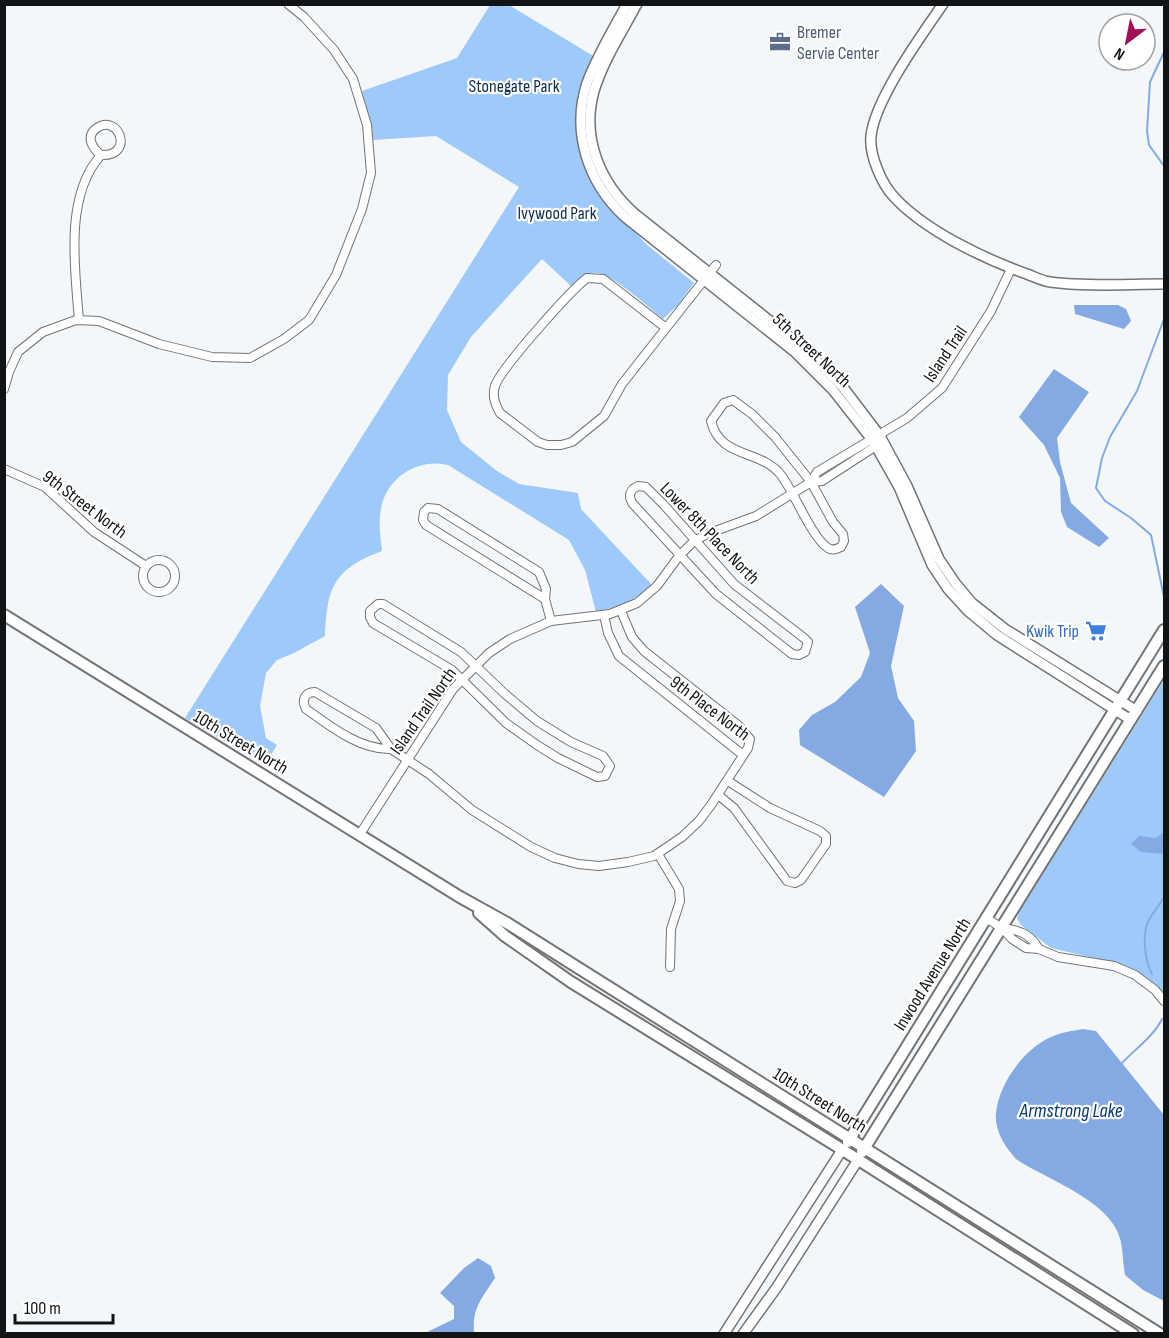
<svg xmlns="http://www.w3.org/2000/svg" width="1169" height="1338" viewBox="0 0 1169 1338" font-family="'Sofia Sans Condensed',sans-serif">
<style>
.green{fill:#9ecafb}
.water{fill:#84aae3}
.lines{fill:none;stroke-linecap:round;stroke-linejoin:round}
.stream{stroke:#84aae3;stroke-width:2}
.minor-casing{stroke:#727476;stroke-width:10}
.tertiary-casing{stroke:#727476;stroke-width:12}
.secondary-casing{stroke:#727476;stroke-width:14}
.minor{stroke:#fff;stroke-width:8}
.tertiary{stroke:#fff;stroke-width:9}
.secondary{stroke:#fff;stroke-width:10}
.labels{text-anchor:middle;stroke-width:4.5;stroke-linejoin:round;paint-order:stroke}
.service-label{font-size:18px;fill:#4e5e75;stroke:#fff;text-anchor:start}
.park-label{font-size:18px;fill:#0c2e51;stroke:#fff}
.street-label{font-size:18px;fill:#121314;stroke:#fff}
.shop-label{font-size:18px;fill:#366cbe;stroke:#fff;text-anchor:end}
.water-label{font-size:20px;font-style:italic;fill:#07387b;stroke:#fff}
</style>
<rect width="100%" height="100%" fill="#f4f7fa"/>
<g class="green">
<path d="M490 5H509L595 57 582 88 588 172 598 191 646 244 694 283 678 305 663 319C649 308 609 270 592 273 583 275 578 281 572 287L542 259 471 337 448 375 447 410 461 442 497 471 519 484 578 493 581 509 652 585C635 601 618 608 596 612L585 570 569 540 448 465C420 458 390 475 382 504 378 519 380 535 382 551 334 569 327 587 325 636L294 653 277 660 266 673 260 706 266 738 277 745 265 765 185 718 519 187 436 136 373 140 362 91 457 58Z"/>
<polygon points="1164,680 1164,989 1162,991 1146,977 1123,965 1051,948 1021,925 1017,919 1019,912"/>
</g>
<g class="water">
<polygon points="1074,305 1118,305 1126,309 1131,321 1124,329 1075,314"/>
<polygon points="1054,369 1089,392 1057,438 1060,462 1071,503 1109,538 1099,547 1067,527 1061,512 1060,478 1044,445 1019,417"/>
<polygon points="881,584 904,606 891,666 898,698 914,721 916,751 884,797 800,745 799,730 812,715 835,702 861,677 870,653 855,607"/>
<polygon points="1164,832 1164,854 1141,852 1131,844 1139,836 1156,838"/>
<path d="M1083 1029 1096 1031 1164 1115V1301L1143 1290 1125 1275C1123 1264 1123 1253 1121 1242 1113 1201 1047 1180 1016 1159 1005 1147 994 1130 996 1113 999 1083 1024 1049 1051 1037 1062 1032 1072 1031 1083 1029Z"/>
<path d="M478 1258 491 1266 495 1278C482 1298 472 1308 474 1333H425L454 1319V1306L440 1293 464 1268Z"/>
</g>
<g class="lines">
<g class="stream">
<polyline points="1164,52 1150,82 1147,131 1149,145 1164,166"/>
<polyline points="1164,319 1137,391 1110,437 1102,458 1096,488 1105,501 1131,518 1151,535 1164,597"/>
<path d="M1152 974C1145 962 1142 935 1148 922 1152 913 1160 905 1164 897"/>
<path d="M1122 1063C1135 1049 1154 1036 1162 1019"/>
</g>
<defs>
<g id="minor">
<path d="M79 320C75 269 64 196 101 155 135 157 119 113 97 128 85 136 92 148 101 155"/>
<path d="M666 328 603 279 587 278C571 290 501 368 495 386 492 396 495 404 500 413L538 442 547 445H561L572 442 604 416 622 384 704 280 716 265"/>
<polyline points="4,389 9,372 18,352 43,332 76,320 99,321 159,344 212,357 250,358 284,339 309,320 336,275 362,209 371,173 367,125 353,79 334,50 304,17 288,4"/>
<path d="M733 400 752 414 775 437 811 482 833 522 843 534 844 541 841 547C837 549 833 551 828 548 812 538 794 492 781 475 761 449 720 459 711 421L724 403Z"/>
<polyline points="4,469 45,487 94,532 146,566"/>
<polyline points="811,482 817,472 907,418 942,388 991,311 1011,269"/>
<path d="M638 486 646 487 664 505 734 584 804 638 808 642 805 652 799 655 792 654 716 594 633 504C628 497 629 490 638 486Z"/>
<circle cx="159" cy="576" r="16"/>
<polyline points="545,599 426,525 423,520 424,512 428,508 438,509 539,572 546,589 545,599 551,621"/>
<polygon points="378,604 383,604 461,652 505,694 537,721 571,742 603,756 610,766 605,776 597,777 558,758 537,745 506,723 452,670 373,623 370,617 370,611"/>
<polyline points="604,615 608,633 619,656 743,755"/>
<path d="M391 749C360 750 330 726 306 709 301 700 305 692 315 692L376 728 391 749 429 774 472 810 531 847 555 858 578 864 599 866 628 862 654 856 682 837 699 821 711 805 748 748 750 739 739 726 644 651 632 637 621 611"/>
<polyline points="718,795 734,808 787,881 795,883 801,880 826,844 826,836 820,831 770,808 728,781"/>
<polyline points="360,834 453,689 489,653 510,639 551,621 610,614 637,603 657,586 679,556 694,541 707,534 756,516 811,482 822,481 876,446 877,443"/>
<polyline points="658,854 679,889 680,901 671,929 670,967"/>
<polyline points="986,918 1002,928 1012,939 1026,948 1039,949 1058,957 1114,966 1135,975 1155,990 1164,1001"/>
<path d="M1002 928C1020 930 1030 934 1039 949"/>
</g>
<g id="tertiary">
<path d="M627 4C613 30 597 56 587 83 571 132 588 183 625 217L795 352 833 390 873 441 899 487 932 565 948 589 968 611 997 635 1131 720"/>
<path d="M637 4C622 32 603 61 594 91 581 138 600 183 635 214L799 344 842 386 880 436 907 486 939 559 956 584 972 603 1005 629 1137 711"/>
<path d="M943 4C921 36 875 99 871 136 869 155 882 185 895 198 926 231 983 258 1024 273 1033 276 1042 281 1050 282 1088 287 1127 284 1164 284"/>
<polyline points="724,1334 842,1150"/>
<polyline points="743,1334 777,1287 858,1160"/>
</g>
<g id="secondary">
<polyline points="4,615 460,897 507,923 1160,1334"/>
<polyline points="479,913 505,936 571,982 835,1145 1133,1334"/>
<polyline points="848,1142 1164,630"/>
<polyline points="862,1152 1164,666"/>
</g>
</defs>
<use href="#minor" class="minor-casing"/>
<use href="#tertiary" class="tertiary-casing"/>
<use href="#secondary" class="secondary-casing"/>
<use href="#minor" class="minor"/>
<use href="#tertiary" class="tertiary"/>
<use href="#secondary" class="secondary"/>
</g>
<defs>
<symbol id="office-bare" viewBox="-9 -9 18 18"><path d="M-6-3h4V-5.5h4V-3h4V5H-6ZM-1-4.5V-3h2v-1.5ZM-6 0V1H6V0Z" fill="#5c6f8a" stroke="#fff" stroke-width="2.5" paint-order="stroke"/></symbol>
<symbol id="supermarket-bare" viewBox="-9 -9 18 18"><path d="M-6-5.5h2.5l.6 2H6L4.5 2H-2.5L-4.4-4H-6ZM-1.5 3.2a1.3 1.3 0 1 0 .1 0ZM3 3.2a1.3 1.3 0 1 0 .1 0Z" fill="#3f7fe0" stroke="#fff" stroke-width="2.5" paint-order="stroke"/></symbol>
</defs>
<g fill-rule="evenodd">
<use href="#office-bare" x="765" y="27" width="30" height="30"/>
<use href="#supermarket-bare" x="1081" y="616" width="30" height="30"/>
</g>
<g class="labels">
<g class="service-label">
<text x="797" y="38">Bremer<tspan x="797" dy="21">Servie Center</tspan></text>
</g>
<g class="park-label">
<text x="514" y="92">Stonegate Park</text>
<text x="557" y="219">Ivywood Park</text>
</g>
<g class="street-label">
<text transform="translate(812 350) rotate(43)" y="6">5th Street North</text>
<text transform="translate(945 354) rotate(-56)" y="6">Island Trail</text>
<text transform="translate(85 504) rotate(37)" y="6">9th Street North</text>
<text transform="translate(710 533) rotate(46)" y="6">Lower 8th Place North</text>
<text transform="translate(710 708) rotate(37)" y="6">9th Place North</text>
<text transform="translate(423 711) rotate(-55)" y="6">Island Trail North</text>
<text transform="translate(241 742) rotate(31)" y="6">10th Street North</text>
<text transform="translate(932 974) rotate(-58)" y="6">Inwood Avenue North</text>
<text transform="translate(820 1100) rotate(32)" y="6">10th Street North</text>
</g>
<g class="shop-label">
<text x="1079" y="637">Kwik Trip</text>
</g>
<g class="water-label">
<text x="1071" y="1117">Armstrong Lake</text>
</g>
</g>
<rect width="1169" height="1338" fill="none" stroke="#121314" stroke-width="12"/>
<g transform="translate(1127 42) rotate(212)"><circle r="28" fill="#ffffff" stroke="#a0a1a1" stroke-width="1.5"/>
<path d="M0-4.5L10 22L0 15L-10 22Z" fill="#a11056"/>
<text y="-9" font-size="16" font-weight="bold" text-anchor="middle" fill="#121314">N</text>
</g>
<path d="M15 1314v9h98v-9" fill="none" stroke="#121314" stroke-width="3"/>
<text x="24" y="1314" font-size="18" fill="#121314" stroke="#ffffff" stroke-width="4.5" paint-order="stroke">100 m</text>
</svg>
